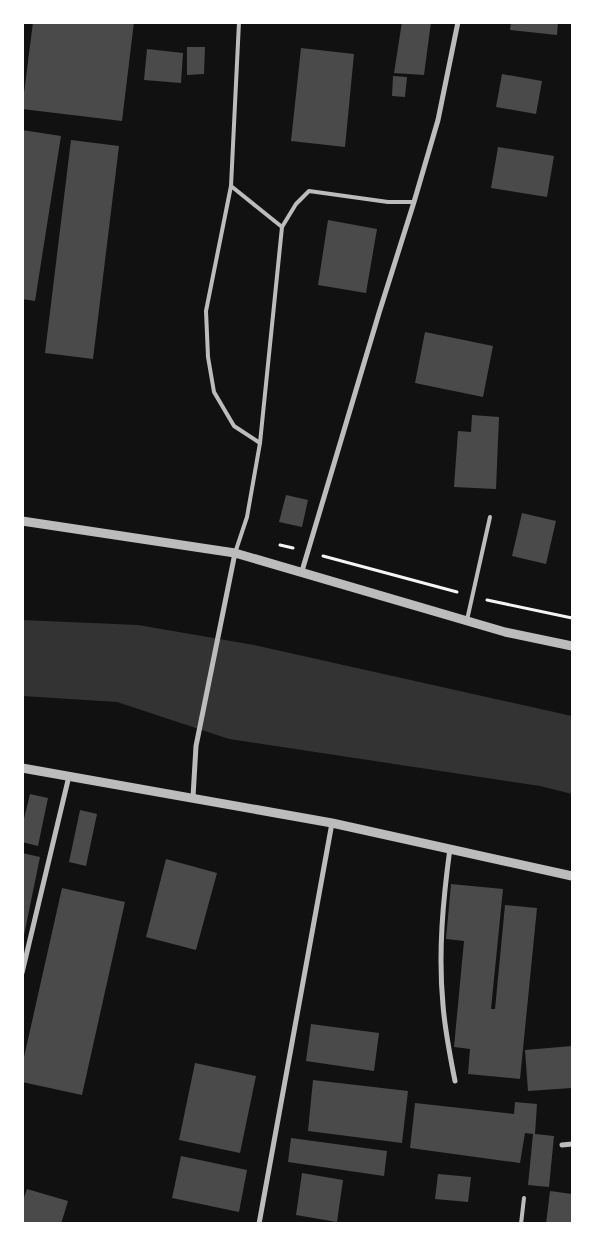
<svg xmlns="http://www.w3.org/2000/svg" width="595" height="1246" viewBox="0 0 595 1246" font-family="'Space Grotesk',sans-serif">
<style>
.water{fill:#333}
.building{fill:#4a4a4a}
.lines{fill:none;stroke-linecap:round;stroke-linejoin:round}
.path{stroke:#f5f5f5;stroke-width:3}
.service{stroke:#bcbcbc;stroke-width:4}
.minor{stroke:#bcbcbc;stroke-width:5}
.tertiary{stroke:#bcbcbc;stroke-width:9}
</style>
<rect width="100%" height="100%" fill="#111"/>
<polygon class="water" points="22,620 138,625 254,645 572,716 572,794 540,786 229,739 117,702 23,696"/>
<g class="building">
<polygon points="33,22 134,22 122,121 22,109"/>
<polygon points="402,22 431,22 424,75 394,73"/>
<polygon points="511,22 558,22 557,35 510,30"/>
<polygon points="187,47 205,47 204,74 187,75"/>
<polygon points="301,48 354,54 345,147 291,141"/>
<polygon points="147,49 183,53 181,83 144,80"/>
<polygon points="502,74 542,81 536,114 496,107"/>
<polygon points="393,76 407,77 405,97 392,96"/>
<polygon points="22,130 61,136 35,301 22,299"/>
<polygon points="71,140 119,146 93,359 45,353"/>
<polygon points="498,147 554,156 547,197 491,188"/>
<polygon points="328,220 377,229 366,293 318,285"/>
<polygon points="425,332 493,346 483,397 415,383"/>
<polygon points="472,415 499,417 496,489 454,487 458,431 471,432"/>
<polygon points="286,495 308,500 302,527 279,522"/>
<polygon points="522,513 556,521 546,564 512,556"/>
<polygon points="30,794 48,798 38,846 22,842 22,827"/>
<polygon points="80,810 97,814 86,866 69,862"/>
<polygon points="22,853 40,857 23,940 22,940"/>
<polygon points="166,859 217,873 196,950 146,937"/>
<polygon points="451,884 503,889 491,1009 495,1009 505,905 537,908 520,1079 468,1074 470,1049 454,1047 464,941 446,939"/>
<polygon points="62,888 125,902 82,1095 22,1082 22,1066"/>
<polygon points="311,1024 379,1033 374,1071 306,1061"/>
<polygon points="572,1046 572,1088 528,1091 525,1050"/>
<polygon points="195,1063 256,1076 240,1153 179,1140"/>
<polygon points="313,1080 408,1091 402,1143 308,1131"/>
<polygon points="515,1102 537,1104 535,1134 554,1136 549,1187 528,1185 533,1134 525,1133 520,1163 410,1148 415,1103 514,1114"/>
<polygon points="291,1138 387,1151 384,1176 288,1162"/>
<polygon points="181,1156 247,1170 239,1212 172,1198"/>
<polygon points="302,1173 343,1180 337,1222 296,1215"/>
<polygon points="438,1174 471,1177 468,1202 435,1199"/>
<polygon points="27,1189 68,1201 61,1224 22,1224 22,1203"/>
<polygon points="550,1191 572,1194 572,1224 546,1224"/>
</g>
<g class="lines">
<g class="path">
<polyline points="280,545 293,548"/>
<polyline points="323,556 457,592"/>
<polyline points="487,600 572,618"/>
</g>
<g class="service">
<polyline points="231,186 206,311 208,357 214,392 234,426 260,443"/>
<polyline points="282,227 296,204 309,191 388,202 414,202"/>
<polyline points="235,553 247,517 260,443 282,227 231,186 239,22"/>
<polyline points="467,620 490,517"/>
<polyline points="521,1224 524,1198"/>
</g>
<g class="minor">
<polyline points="302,571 379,313 414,202 438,120 458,22"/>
<polyline points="193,797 196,746 235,553"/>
<path d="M450 848C443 900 438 953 443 1005 445 1031 450 1056 455 1081"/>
<polyline points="22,973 69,776"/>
<polyline points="562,1145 572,1144"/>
<polyline points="259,1224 332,823"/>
</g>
<g class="tertiary">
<polyline points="22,521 235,553 505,632 572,646"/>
<polyline points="22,768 332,823 572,876"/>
</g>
</g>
<rect width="595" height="1246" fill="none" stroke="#ffffff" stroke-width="48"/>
</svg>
